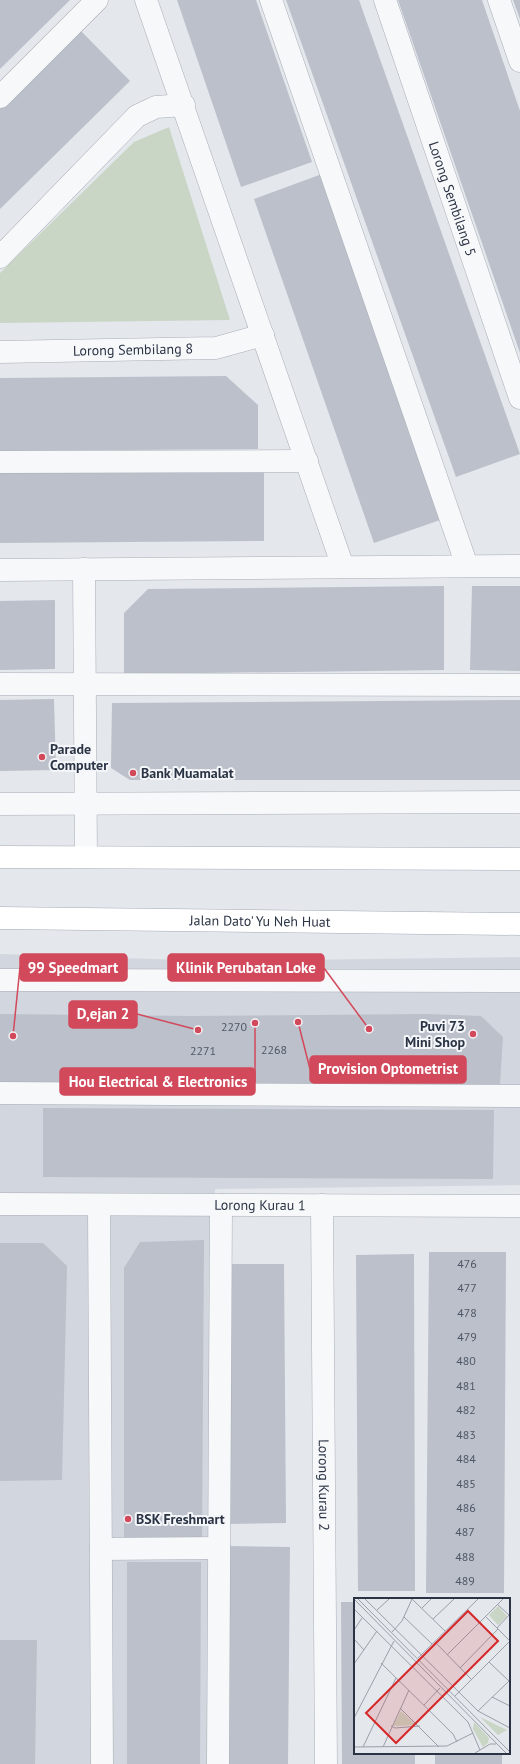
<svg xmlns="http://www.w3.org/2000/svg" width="520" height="1764" viewBox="0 0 520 1764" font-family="'PT Sans',sans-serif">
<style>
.built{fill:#d2d6de}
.green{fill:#c9d6c5}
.building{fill:#bbc0ca}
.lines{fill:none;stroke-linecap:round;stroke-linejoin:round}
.minor-casing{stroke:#a9aeb7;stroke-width:23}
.major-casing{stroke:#a3abb8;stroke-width:23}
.minor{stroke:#f7f8fa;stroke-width:22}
.major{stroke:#fff;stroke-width:22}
.poi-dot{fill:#d1495b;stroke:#f4f6f9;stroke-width:1.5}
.labels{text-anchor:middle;stroke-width:4;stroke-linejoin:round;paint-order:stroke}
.number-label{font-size:12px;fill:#4f5766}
.street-label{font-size:14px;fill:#2b3445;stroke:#f4f6f9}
.poi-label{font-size:14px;font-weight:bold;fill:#2b3445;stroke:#f4f6f9;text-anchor:start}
.inset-road{fill:none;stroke:#9a9fa9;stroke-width:1}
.view{fill:#d62828;fill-opacity:0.15;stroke:#d62828;stroke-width:2}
.inset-edge{fill:none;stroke:#2b3445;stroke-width:2}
.leader{fill:none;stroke:#d1495b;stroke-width:1.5}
.callout-dot{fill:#d1495b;stroke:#f4f6f9;stroke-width:1.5}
.callout{fill:#d1495b;stroke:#d1495b;stroke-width:1.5}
.callout-label{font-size:15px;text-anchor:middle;font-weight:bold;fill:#fff}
</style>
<rect width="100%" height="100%" fill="#e4e7ec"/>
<polygon class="built" points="0,954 213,961 520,957 520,1185 215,1189 218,1659 216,1764 0,1764"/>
<polygon class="green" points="169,127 230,320 0,323 0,273 134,142"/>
<g class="building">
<polygon points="0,0 70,0 0,69"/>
<polygon points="177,0 256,0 312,162 241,187"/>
<polygon points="286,0 359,0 520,454 456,477"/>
<polygon points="398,0 482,0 520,111 520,353"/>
<polygon points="513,0 520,0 520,19"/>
<polygon points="80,30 130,81 0,209 0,109"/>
<polygon points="322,174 443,519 374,543 254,199"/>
<polygon points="226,376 258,405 258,449 0,451 0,378"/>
<polygon points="264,469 264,541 0,543 0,471"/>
<polygon points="444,586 444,670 124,674 124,613 148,589"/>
<polygon points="472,586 520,586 520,671 470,670"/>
<polygon points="55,600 55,669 0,670 0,601"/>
<polygon points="54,699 56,770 0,771 0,700"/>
<polygon points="520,700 520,780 130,780 111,768 112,703"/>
<polygon points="0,1014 191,1016 428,1014 481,1016 503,1037 500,1084 0,1087"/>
<polygon points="43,1108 494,1110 493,1179 43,1177"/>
<polygon points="204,1240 202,1543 124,1542 124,1268 140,1242"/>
<polygon points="0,1243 43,1243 67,1266 62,1480 0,1481"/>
<polygon points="429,1252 506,1252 504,1593 426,1593"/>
<polygon points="414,1254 415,1591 358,1591 356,1255"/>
<polygon points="228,1264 284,1264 286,1523 230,1524"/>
<polygon points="229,1546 290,1547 288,1764 226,1764"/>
<polygon points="127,1562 201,1562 200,1764 127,1764"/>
<polygon points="341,1602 355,1602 355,1753 415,1753 415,1764 342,1764"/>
<polygon points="0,1640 37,1640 35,1764 0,1764"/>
<rect x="435" y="1753" width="67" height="11"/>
</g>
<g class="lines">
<defs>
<g id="minor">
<polyline points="146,0 343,567"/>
<polyline points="271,0 467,566"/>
<path id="s1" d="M385 0 520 398"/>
<polyline points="499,0 520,61"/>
<polyline points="0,97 97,0"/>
<polyline points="0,257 137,116 156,107 184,105"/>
<path id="s2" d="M0 352 216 348 263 335"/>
<polyline points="0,462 307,461"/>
<polyline points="84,569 86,857"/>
<polyline points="0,570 520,566"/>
<polyline points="0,684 520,685"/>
<polyline points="0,804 520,802"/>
<polyline points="0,980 520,981"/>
<polyline points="0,1093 520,1096"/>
<path id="s3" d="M0 1204 520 1206"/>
<polyline points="99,1205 102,1764"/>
<path id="s4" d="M322 1205 326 1764"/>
<polyline points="101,1549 219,1548"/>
<polyline points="218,1764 221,1205"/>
</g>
<g id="major">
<polyline points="0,857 520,859"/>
<path id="s5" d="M0 918 520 924"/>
</g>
</defs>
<use href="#minor" class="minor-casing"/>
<use href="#major" class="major-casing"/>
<use href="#minor" class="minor"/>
<use href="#major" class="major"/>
</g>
<g class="poi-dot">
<circle cx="42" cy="757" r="4"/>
<circle cx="133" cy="773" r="4"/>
<circle cx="473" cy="1034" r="4"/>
<circle cx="128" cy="1519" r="4"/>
</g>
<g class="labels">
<g class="number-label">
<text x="234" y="1031">2270</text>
<text x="274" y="1054">2268</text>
<text x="203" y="1055">2271</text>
<text x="467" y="1268">476</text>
<text x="467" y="1292">477</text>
<text x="467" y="1317">478</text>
<text x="467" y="1341">479</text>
<text x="466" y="1365">480</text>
<text x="466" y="1390">481</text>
<text x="466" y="1414">482</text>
<text x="466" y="1439">483</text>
<text x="466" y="1463">484</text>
<text x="466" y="1488">485</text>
<text x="466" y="1512">486</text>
<text x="465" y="1536">487</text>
<text x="465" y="1561">488</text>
<text x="465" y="1585">489</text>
</g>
<g class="street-label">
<text dy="5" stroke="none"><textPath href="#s1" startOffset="210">Lorong Sembilang 5</textPath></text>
<text dy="5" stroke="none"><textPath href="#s2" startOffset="133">Lorong Sembilang 8</textPath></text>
<text dy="5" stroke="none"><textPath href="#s5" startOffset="260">Jalan Dato' Yu Neh Huat</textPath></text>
<text dy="5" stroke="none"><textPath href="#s3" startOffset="260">Lorong Kurau 1</textPath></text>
<text dy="5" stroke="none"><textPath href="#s4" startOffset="280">Lorong Kurau 2</textPath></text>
</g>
<g class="poi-label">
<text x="50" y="754">Parade<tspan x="50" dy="16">Computer</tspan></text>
<text x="141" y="778">Bank Muamalat</text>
<text x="465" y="1031" text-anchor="end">Puvi 73<tspan x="465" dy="16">Mini Shop</tspan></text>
<text x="136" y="1524">BSK Freshmart</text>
</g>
</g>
<g transform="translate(354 1598)">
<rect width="156" height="156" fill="#e4e7ec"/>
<path d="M144 8 153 18 144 27 135 17ZM47 113 62 127 39 128ZM126 119 153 132 144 137ZM120 124 135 140 134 145 129 149 119 131Z" fill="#c9d6c5"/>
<path class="inset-road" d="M0 1 152 155M4 1 156 154M11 1 124 113 156 130M58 1 91 33M143 6 155 17M68 10 77 1M0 11 114 124 126 152M23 12 35 1M131 18 156 43M50 19 78 46M79 21 100 1M143 30 155 17M0 32 8 20M38 34 48 23 58 1M0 41 10 52M81 44 117 81M93 57 149 1M64 60 124 1M135 64 156 84M27 65 99 136 103 144M0 66 23 33M106 70 144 31M101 98 156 43M138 99 156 108M70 107 86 90M46 110 85 149M124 113 155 83M0 120 40 43M37 128 41 130 66 128M0 149 93 148 119 135M9 149 42 80M29 149 55 92M121 155 136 146H142"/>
<path class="view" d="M114 13 144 43 42 145 12 115Z"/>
<rect width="156" height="156" class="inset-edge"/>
</g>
<path class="leader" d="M13 1036L20 967M369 1029L324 968M198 1030L137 1014M298 1022L310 1069M255 1023L255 1082"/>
<g class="callout-dot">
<circle cx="13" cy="1036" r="4"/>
<circle cx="369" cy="1029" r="4"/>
<circle cx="198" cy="1030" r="4"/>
<circle cx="298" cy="1022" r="4"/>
<circle cx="255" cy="1023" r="4"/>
</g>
<g class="callout">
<rect x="20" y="954" width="107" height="27" rx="4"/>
<rect x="168" y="954" width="156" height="27" rx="4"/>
<rect x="69" y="1001" width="68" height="27" rx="4"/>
<rect x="310" y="1056" width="156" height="27" rx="4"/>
<rect x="60" y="1068" width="195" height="27" rx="4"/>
</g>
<g class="callout-label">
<text x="73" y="973">99 Speedmart</text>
<text x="246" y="973">Klinik Perubatan Loke</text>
<text x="103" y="1019">D,ejan 2</text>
<text x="388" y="1074">Provision Optometrist</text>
<text x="158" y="1087">Hou Electrical &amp; Electronics</text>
</g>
</svg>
